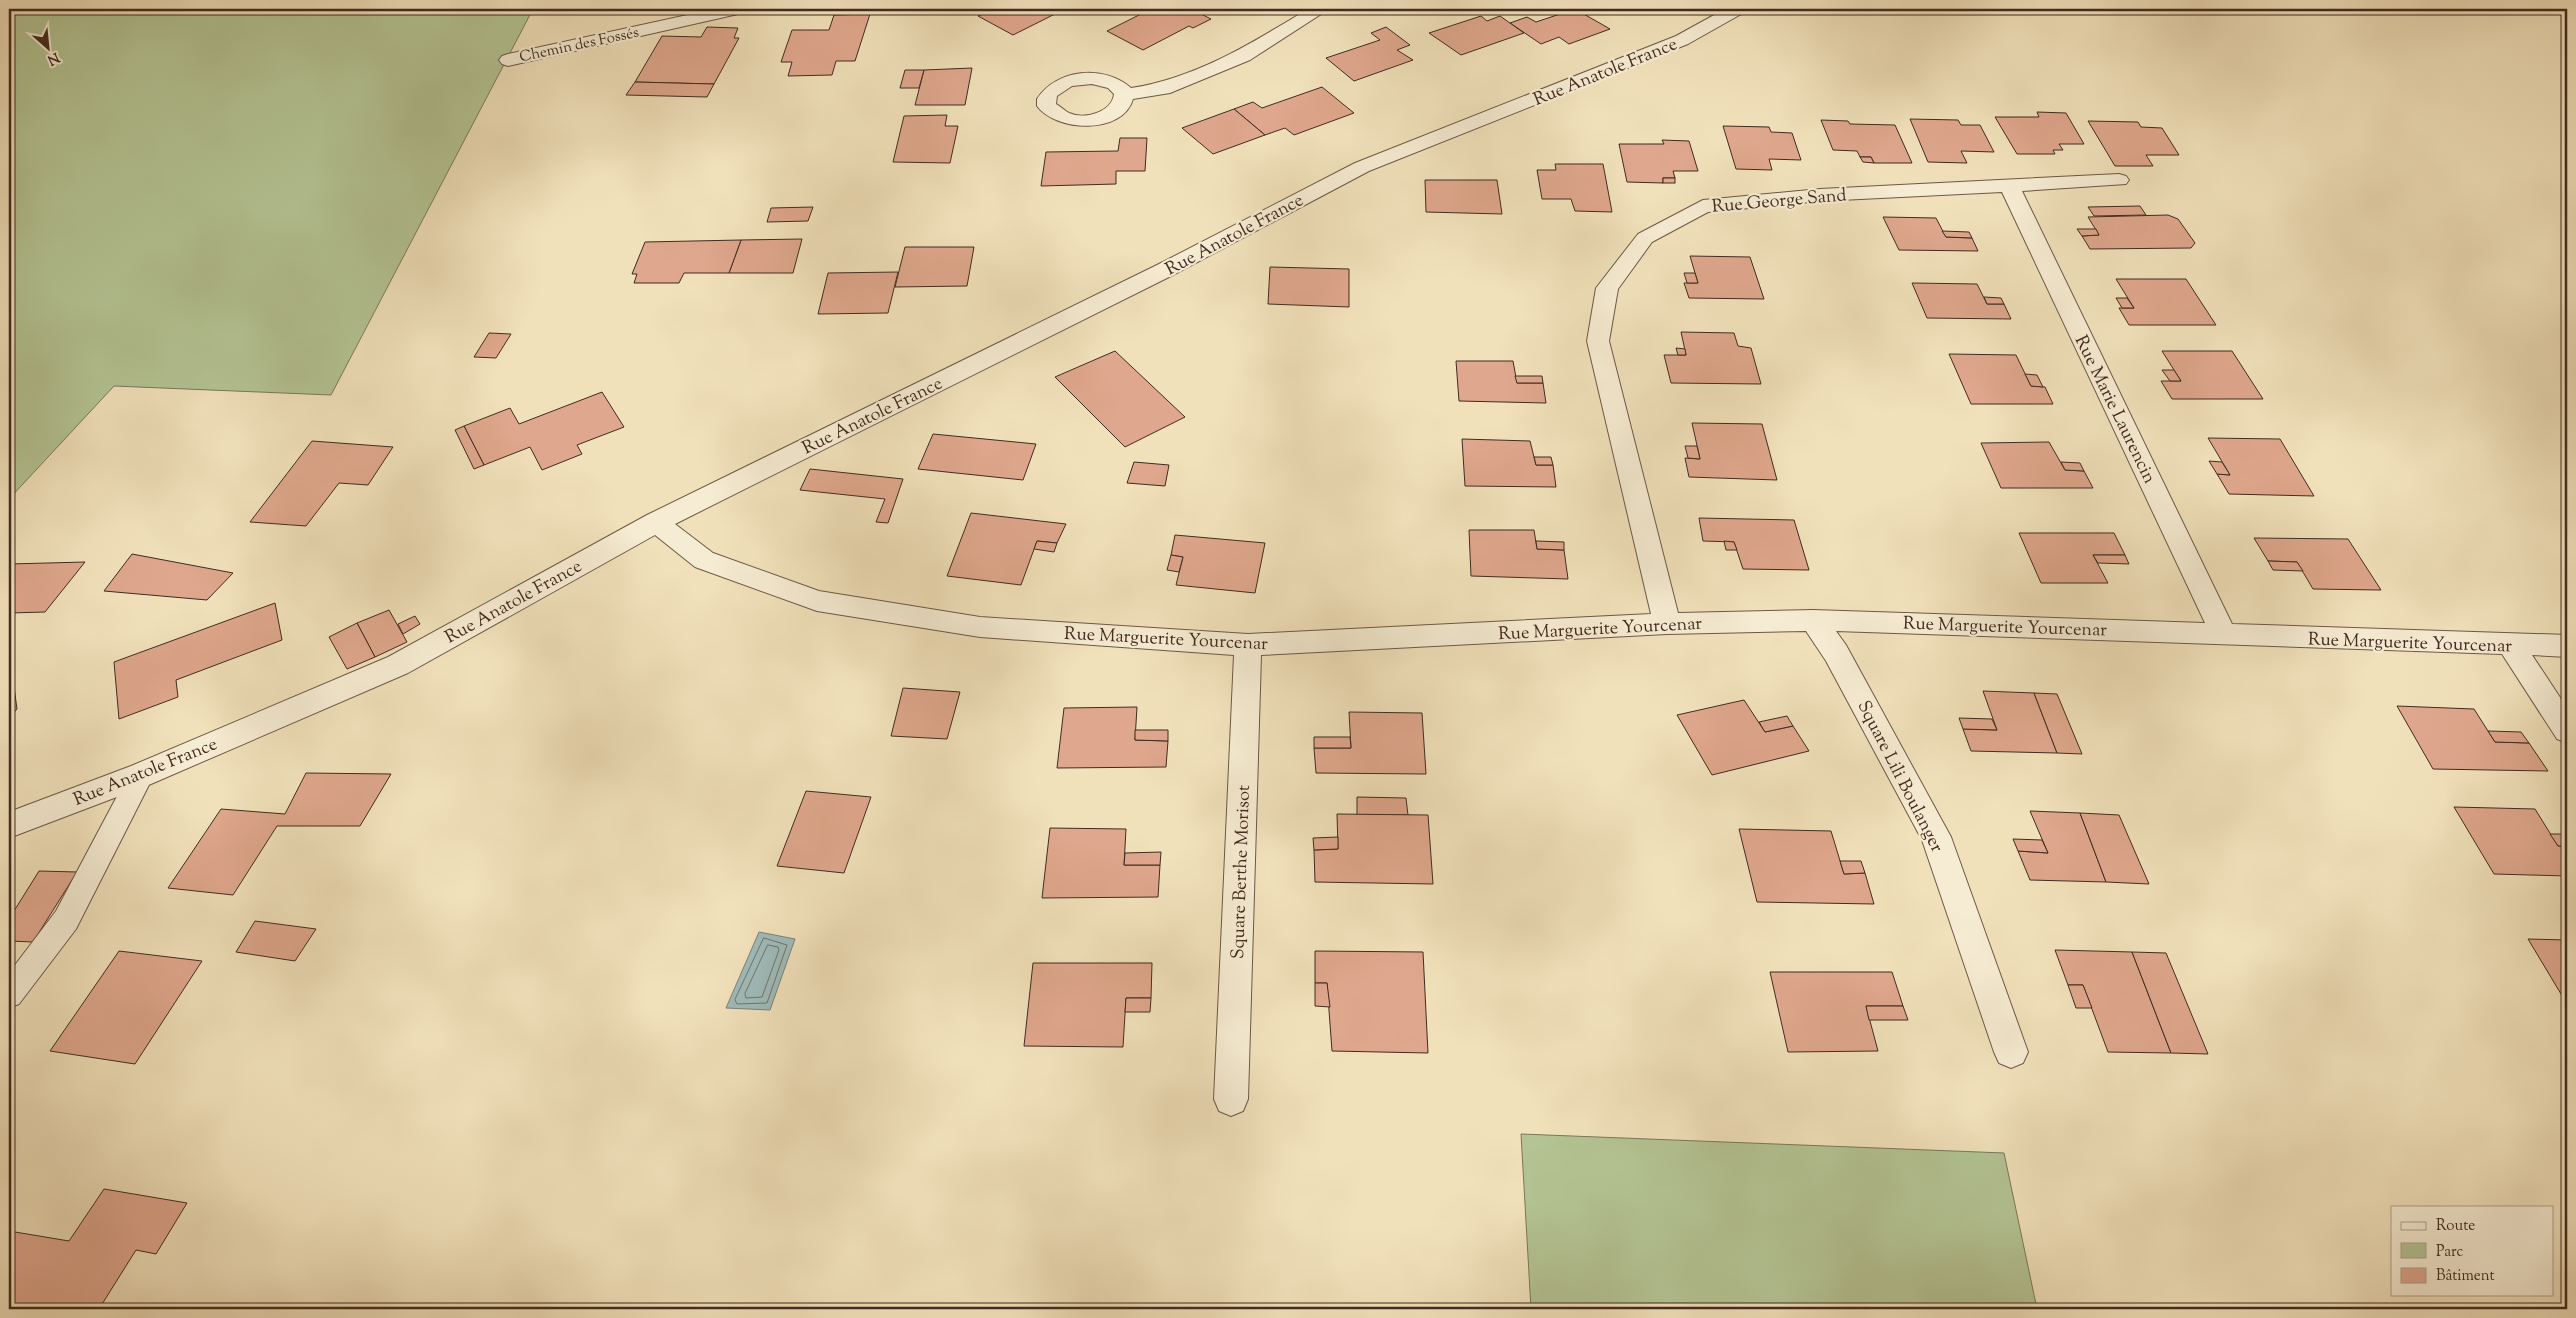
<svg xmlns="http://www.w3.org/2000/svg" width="2576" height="1318" viewBox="0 0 2576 1318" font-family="'Sorts Mill Goudy',serif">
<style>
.green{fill:#b4c494;stroke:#7a785a}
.water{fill:#9fbbba;stroke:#79817c}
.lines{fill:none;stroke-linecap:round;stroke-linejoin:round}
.shore{stroke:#70736d;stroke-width:1}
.building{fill:#dfa78d;stroke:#412b20}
.lane-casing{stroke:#6d5847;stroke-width:2}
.street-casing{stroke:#6d5847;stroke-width:2}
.lane{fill:#f6ecd3;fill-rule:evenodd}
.street{fill:#f6ecd3;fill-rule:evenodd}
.labels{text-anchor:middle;stroke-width:4.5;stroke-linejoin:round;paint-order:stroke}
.far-street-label{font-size:15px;fill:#412b20;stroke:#f6ecd3}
.street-label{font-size:18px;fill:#412b20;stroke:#f6ecd3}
</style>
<rect width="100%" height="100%" fill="#f1e1bb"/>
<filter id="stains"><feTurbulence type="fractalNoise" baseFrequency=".004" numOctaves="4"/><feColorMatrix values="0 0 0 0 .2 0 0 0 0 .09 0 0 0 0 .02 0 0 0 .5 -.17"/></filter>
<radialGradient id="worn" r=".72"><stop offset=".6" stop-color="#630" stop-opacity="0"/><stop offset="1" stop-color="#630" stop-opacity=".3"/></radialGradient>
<g class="green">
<polygon points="9,9 533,9 331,395 114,386 9,499"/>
<polygon points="1521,1134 2004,1153 2037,1309 1531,1309"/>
</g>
<polygon class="water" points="759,932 795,939 770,1010 726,1008"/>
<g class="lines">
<g class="shore">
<polygon points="764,938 787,945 767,1003 737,1004 735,1000"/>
<polygon points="768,945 778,947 779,950 762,997 746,998 745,994"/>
</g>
</g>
<g class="building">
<polygon points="994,9 1065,9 1013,35 978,16"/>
<polygon points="1151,9 1191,9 1211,19 1193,28 1189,26 1143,50 1107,31"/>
<polygon points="1575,9 1610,29 1569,44 1559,37 1541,44 1510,23 1527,17 1536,22"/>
<polygon points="870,14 855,61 836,61 832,75 788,76 792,62 781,62 792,30 829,30 834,15"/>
<polygon points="1481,16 1487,21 1500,16 1524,33 1461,55 1429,33"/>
<polygon points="707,27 738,28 734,38 739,38 714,84 635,82 662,36 701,37"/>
<polygon points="1386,27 1410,45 1397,50 1413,60 1354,81 1326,58 1380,40 1371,33"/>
<polygon points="972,68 965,105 915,105 924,70"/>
<polygon points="905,70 924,70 919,88 900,88"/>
<polygon points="635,82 714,84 707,97 626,95"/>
<polygon points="1322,87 1354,113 1294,135 1285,128 1265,135 1234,109 1253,102 1262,108"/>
<polygon points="1234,109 1265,135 1213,154 1182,128"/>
<polygon points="2037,112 2066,113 2084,144 2059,144 2063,150 2053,150 2055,154 2017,154 1995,117 2039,117"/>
<polygon points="947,115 945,126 958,126 950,163 893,162 904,116"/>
<polygon points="1910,119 1958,120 1961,125 1980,125 1994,152 1961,151 1967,163 1928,162"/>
<polygon points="1821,120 1848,121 1850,124 1895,125 1912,163 1874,163 1871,157 1860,157 1857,151 1833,150"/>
<polygon points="2088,121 2138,122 2141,127 2162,128 2179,155 2146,155 2153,166 2115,166"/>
<polygon points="1723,126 1769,127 1771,132 1792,133 1801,160 1769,159 1772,170 1736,169"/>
<polygon points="1120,138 1147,138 1145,171 1116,171 1116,184 1041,186 1046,152 1118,151"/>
<polygon points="1662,140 1689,141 1698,171 1673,171 1675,178 1663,178 1663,183 1627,182 1619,144 1664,144"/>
<polygon points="1860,157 1871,157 1874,163 1863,162"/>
<polygon points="1555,164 1603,164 1612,212 1575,211 1571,199 1542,199 1537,170 1556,170"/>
<rect x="1663" y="178" width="12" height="5"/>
<polygon points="1425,180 1497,180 1502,214 1426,212"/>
<polygon points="2140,206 2146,215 2094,216 2088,207"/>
<polygon points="813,207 808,221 767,222 771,208"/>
<polygon points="2168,215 2178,219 2195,243 2191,248 2090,249 2082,236 2099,235 2088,217"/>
<polygon points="1883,217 1936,218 1946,237 1972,238 1978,251 1899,250"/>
<polygon points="2077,229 2096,229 2099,235 2082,236"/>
<polygon points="1942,231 1969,232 1972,238 1946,237"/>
<polygon points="802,239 793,273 729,273 741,240"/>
<polygon points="741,240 729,273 684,273 679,283 634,283 637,274 632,274 645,242"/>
<polygon points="905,247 974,247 967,286 895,287"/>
<polygon points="1690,256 1750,257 1764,299 1689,298 1684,283 1698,283"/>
<polygon points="1270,267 1349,269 1349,307 1268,304"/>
<polygon points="898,272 888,313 818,314 828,273"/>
<polygon points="1684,273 1695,273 1698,283 1687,283"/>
<polygon points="2116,279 2186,279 2216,325 2129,325 2119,308 2134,308"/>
<polygon points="1912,283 1977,284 1987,304 2004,304 2011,319 1927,318"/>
<polygon points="1984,297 2001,298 2004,304 1987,304"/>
<polygon points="2116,298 2127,298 2134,308 2122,308"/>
<polygon points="1681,332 1734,333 1738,346 1751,348 1761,384 1671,383 1664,355 1686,355"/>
<polygon points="489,333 511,334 496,358 474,357"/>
<polygon points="1676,348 1685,349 1686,355 1678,355"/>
<polygon points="1115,351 1185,417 1125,447 1055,377"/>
<polygon points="2162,351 2232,351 2263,399 2172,399 2161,381 2181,381"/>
<polygon points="1949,354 2016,355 2031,386 2045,387 2053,404 1971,404"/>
<polygon points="1456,361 1513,361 1517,383 1543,383 1546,403 1459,401"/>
<polygon points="2162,370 2174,370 2181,381 2170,381"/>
<polygon points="2025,374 2037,375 2043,387 2031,386"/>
<polygon points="1515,376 1542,376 1543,383 1517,383"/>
<polygon points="602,392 624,427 577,445 582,454 542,470 530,447 484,465 464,426 510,408 519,424"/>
<polygon points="1692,423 1762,424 1777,480 1689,477 1685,458 1700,459"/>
<polygon points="464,426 484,465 474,469 455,430"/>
<polygon points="933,434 1036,444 1023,480 918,469"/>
<polygon points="2208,438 2280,439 2314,496 2229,494 2217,474 2230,475"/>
<polygon points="1462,439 1530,441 1536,465 1553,465 1556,487 1465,486"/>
<polygon points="312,441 393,447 368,485 339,483 306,526 250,522"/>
<polygon points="2049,442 2065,470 2084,471 2093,488 2001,488 1981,443"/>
<polygon points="1685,446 1697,446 1700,459 1688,458"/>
<polygon points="1534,457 1551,457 1553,465 1536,465"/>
<polygon points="2209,461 2222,462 2230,475 2217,474"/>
<polygon points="1134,462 1169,465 1165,486 1127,483"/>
<polygon points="2061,462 2080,463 2084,471 2065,470"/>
<polygon points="810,469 903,479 888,523 876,522 885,499 800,490"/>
<polygon points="971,513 1066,524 1057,543 1037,541 1021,585 947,576"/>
<polygon points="1699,518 1794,520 1809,570 1743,569 1734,542 1703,541"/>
<polygon points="1469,530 1534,530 1537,549 1564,550 1568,579 1471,576"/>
<polygon points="2019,533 2114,533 2125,555 2093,555 2108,583 2041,583"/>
<polygon points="1175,535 1265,543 1255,593 1176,585 1183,557 1171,555"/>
<polygon points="2254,538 2348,539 2381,590 2313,589 2297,562 2268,561"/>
<polygon points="1037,541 1057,543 1054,552 1034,549"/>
<polygon points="1536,541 1564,542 1564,550 1537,549"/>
<polygon points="1724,541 1734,542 1737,550 1726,550"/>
<polygon points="132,554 233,573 207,600 104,591"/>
<polygon points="1171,555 1183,557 1179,572 1167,570"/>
<polygon points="2093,555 2125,555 2129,564 2098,563"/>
<polygon points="2268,561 2297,562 2303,571 2273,570"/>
<polygon points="85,562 45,612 9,613 9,564"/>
<polygon points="275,603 282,640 176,680 178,697 119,719 114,662"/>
<polygon points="389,610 407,642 375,657 357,623"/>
<polygon points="415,616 420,624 403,634 398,624"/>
<polygon points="357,623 375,657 347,669 329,637"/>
<polygon points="9,686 14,687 17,709 9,718"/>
<polygon points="903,688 960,692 947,739 891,736"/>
<polygon points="1983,691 2034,693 2057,753 1971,751 1963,729 1997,730"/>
<polygon points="2034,693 2057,694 2082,754 2057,753"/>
<polygon points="1744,700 1765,732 1793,726 1809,751 1712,775 1677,715"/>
<polygon points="2397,706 2474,709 2495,742 2529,743 2548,771 2433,769"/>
<polygon points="1137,707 1135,740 1168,741 1166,767 1057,768 1064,708"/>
<polygon points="1349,712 1422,713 1426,774 1316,773 1314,748 1351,748"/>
<polygon points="1787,716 1793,726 1765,732 1759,722"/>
<polygon points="1959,718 1992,719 1997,730 1963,729"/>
<polygon points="1135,730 1168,730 1168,741 1135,740"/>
<polygon points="2488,731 2521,732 2529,743 2495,742"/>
<polygon points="1314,737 1350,737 1351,748 1314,748"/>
<polygon points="306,773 391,774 360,826 277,826 233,895 168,888 221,809 285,814"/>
<polygon points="806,791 871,797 844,873 777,866"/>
<polygon points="1357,797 1406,798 1408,815 1357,815"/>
<polygon points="2454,807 2535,809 2558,846 2567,846 2567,876 2494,874"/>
<polygon points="2030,811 2080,813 2106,882 2030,880 2018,851 2048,853"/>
<polygon points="2080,813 2119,815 2149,884 2106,882"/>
<polygon points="1337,814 1428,815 1433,884 1315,882 1314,850 1338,849"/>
<polygon points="1050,828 1126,829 1124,865 1160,865 1158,897 1042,898"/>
<polygon points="1739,829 1831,831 1844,874 1865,873 1874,904 1757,902"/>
<polygon points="2550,834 2567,834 2567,846 2558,846"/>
<polygon points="1338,837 1338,849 1314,850 1313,838"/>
<polygon points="2013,839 2042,840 2048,853 2018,851"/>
<polygon points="1161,852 1160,865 1124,865 1125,853"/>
<polygon points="1840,861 1861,861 1865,873 1844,874"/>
<polygon points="39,871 77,872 33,942 9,941 9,919"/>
<polygon points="255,921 316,929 295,961 236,952"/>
<polygon points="2528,939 2567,940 2567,1004"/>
<polygon points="2055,950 2132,952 2171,1053 2108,1052 2083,985 2068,985"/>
<polygon points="119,951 202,961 135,1064 50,1051"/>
<polygon points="1315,951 1423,952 1428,1053 1332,1051 1327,983 1315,983"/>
<polygon points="2132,952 2166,953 2208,1054 2171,1053"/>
<polygon points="1033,963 1152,963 1151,998 1126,998 1123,1047 1024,1046"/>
<polygon points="1770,972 1892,972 1903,1006 1866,1006 1878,1051 1788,1052"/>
<polygon points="1315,983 1327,983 1330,1007 1315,1006"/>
<polygon points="2068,985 2083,985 2092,1008 2076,1008"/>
<polygon points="1126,998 1151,998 1150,1012 1125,1012"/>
<polygon points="1866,1006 1903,1006 1908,1020 1869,1020"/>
<polygon points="104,1189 187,1203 156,1254 136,1250 99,1309 9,1309 9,1231 69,1241"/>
</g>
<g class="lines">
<defs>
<polygon id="lane" points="141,764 150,768 154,775 76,929 19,1004 9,1008 9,973 56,911 132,768"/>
<g id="street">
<polygon points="715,9 747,9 744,13 738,14 508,66 502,64 499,60 502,56 508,54"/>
<path d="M1308 9H1329L1250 60 1170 93 1133 99C1123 135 1056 132 1037 106V99C1056 69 1104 64 1131 88 1196 78 1252 43 1308 9ZM1092 84 1108 88 1114 94C1112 112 1085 120 1069 113 1065 111 1060 106 1056 104L1057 96 1072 86Z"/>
<path d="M1725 9H1746L1743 13 1688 44 1369 171 1173 275 675 524 713 553 819 591 980 617 1248 634 1651 614 1587 341 1596 288 1638 234 1703 200 1820 189 2119 174 2126 176 2129 180 2126 184 2022 191 2232 624 2567 635V657L2532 655 2567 708V743L2557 739 2502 654 1836 631 1846 645 1951 837 2028 1052 2023 1063 2011 1068 1999 1063 1994 1052 1922 840 1826 661 1806 631 1667 634 1261 655 1248 1099 1243 1111 1231 1116 1219 1111 1214 1099 1234 655 980 637 817 611 695 567 655 535 408 673 151 784 9 838V812L131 766 388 657 647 515 1157 265 1355 163 1676 36ZM2002 192 2205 623 1813 610 1678 613 1609 341 1618 289 1652 242 1708 212 1820 201Z"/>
</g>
</defs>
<use href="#lane" class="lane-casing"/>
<use href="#street" class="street-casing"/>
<use href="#lane" class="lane"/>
<use href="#street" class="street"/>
</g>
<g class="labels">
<g class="far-street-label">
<text transform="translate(579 44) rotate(-12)" y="5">Chemin des Fossés</text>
</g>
<g class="street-label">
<text transform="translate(1605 71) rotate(-22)" y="6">Rue Anatole France</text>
<text transform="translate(1779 200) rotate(-5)" y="6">Rue George Sand</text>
<text transform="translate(1234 234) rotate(-28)" y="6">Rue Anatole France</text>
<text transform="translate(2116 409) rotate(64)" y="6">Rue Marie Laurencin</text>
<text transform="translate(872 415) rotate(-26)" y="6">Rue Anatole France</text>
<text transform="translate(513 601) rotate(-29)" y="6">Rue Anatole France</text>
<text transform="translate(2005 626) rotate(2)" y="6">Rue Marguerite Yourcenar</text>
<text transform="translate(1600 628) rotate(-3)" y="6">Rue Marguerite Yourcenar</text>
<text transform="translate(1166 638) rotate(3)" y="6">Rue Marguerite Yourcenar</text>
<text transform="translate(2410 642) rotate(2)" y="6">Rue Marguerite Yourcenar</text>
<text transform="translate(145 771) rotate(-22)" y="6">Rue Anatole France</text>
<text transform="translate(1901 776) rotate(63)" y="6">Square Lili Boulanger</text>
<text transform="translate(1240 872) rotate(-88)" y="6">Square Berthe Morisot</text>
</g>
</g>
<rect width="2576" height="1318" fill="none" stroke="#f1e1bb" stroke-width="30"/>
<rect x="10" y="10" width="2556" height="1298" fill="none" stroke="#412b20" stroke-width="2.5"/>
<rect x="15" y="15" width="2546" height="1288" fill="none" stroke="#412b20"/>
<rect x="2391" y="1206" width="162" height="90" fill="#f6ecd3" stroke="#ae9f8b"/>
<rect x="2401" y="1222" width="25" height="8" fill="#f6ecd3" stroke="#ae9f8b"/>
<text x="2436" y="1230" font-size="15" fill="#412b20">Route</text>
<rect x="2401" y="1243" width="25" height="15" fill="#b4c494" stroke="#ae9f8b"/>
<text x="2436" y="1256" font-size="15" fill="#412b20">Parc</text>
<rect x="2401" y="1268" width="25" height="15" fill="#dfa78d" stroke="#ae9f8b"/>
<text x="2436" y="1280" font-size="15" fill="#412b20">Bâtiment</text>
<g transform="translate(48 48) rotate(153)" stroke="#f6ecd3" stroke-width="4" paint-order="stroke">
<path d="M0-4L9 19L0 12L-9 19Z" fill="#412b20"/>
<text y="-8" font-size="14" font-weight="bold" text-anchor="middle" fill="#412b20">N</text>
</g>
<rect width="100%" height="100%" filter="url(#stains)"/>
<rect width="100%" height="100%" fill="url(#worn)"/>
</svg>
